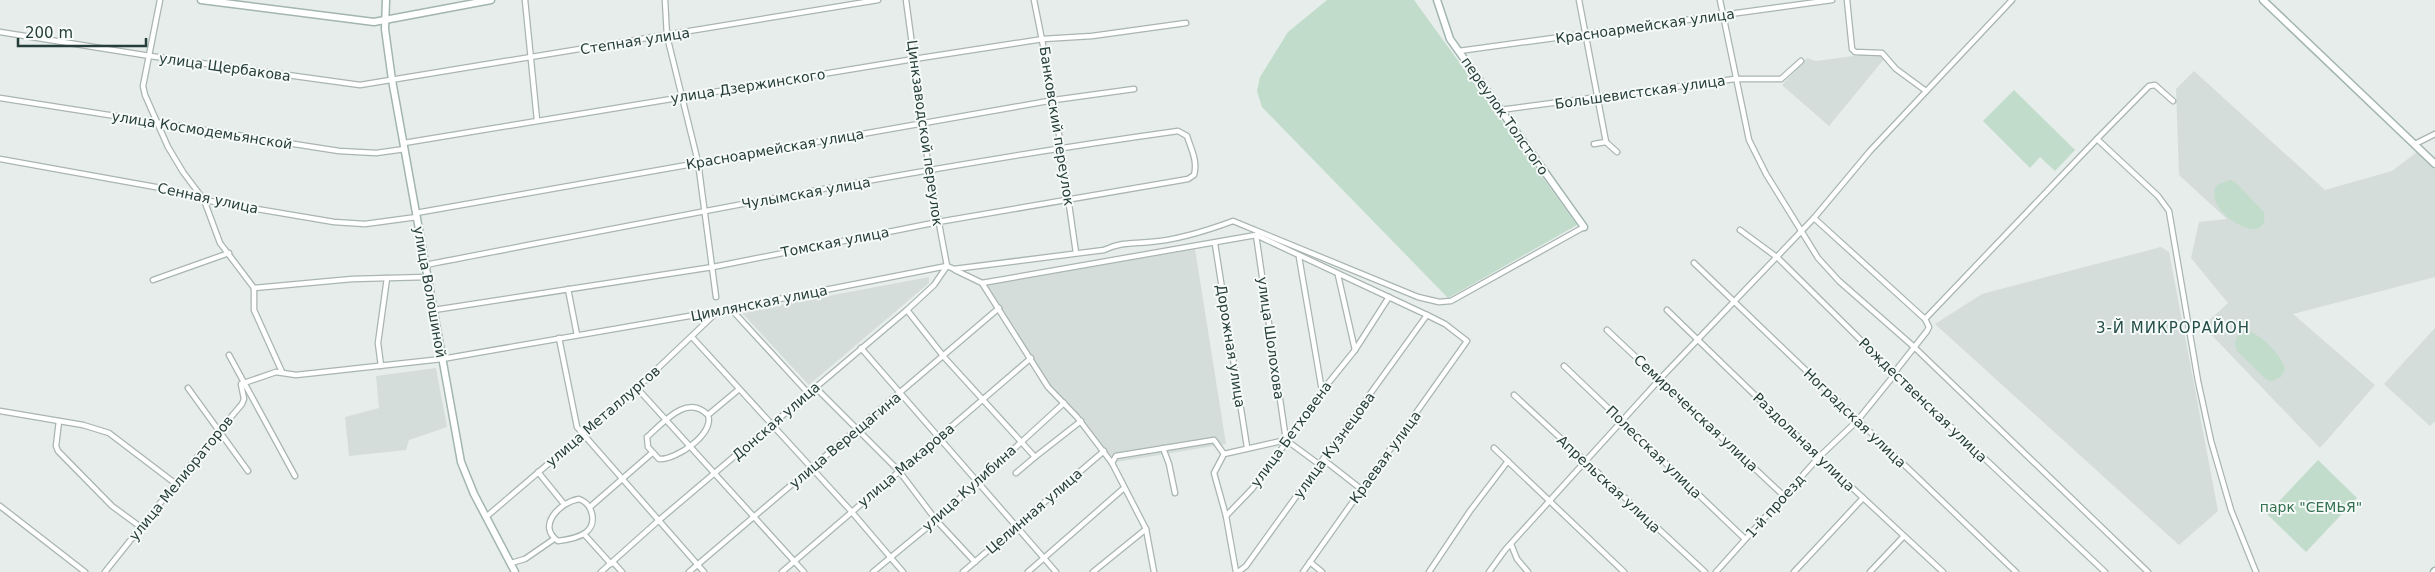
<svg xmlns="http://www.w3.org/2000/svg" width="2435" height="572" viewBox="0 0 2435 572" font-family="'DejaVu Sans',sans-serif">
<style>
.built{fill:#d4ddda}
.green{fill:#c1dccb}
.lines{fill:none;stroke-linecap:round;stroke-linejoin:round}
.street-casing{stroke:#a9b5b2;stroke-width:7}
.secondary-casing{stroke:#a2b5b0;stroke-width:9}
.street{stroke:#fff;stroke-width:4.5}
.secondary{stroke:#fff;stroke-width:6}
.labels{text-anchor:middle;stroke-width:4;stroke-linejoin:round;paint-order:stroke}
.street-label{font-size:14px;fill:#263e39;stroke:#f6faf8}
.park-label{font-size:14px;fill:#347151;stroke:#f6faf8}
.neighbourhood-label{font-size:15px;letter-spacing:1px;fill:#244e48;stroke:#f6faf8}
</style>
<rect width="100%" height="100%" fill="#e6edeb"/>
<g class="built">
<polygon points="1861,55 1880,55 1884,59 1829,126 1782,85 1807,58 1816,61"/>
<polygon points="2194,71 2325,190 2392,171 2417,152 2435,170 2435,277 2293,314 2375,385 2320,448 2203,326 2228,303 2191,258 2199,222 2227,219 2179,175 2176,89"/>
<polygon points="2161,247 2169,252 2218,511 2179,545 1935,324 1982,294"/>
<polygon points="1195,249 1226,444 1116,462 1070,407 1050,387 987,285"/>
<polygon points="929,277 929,283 809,385 743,314 744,312"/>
<polygon points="2435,328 2435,421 2430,426 2384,384"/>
<polygon points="436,368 447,427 409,440 406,450 349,456 345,417 379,408 376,376"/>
</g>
<g class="green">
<polygon points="1327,0 1414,0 1577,225 1448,298 1262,107 1257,91 1260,77 1288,32"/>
<polygon points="2014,90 2075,150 2055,171 2040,157 2030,168 1983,121"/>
<path d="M2230 180 2236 183 2264 212C2271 253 2199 210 2217 185Z"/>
<path d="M2247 331C2260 333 2282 356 2285 369L2281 377 2272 381 2267 380 2238 352C2232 342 2236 333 2247 331Z"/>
<polygon points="2318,460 2357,498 2306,552 2267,514"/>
</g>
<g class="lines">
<defs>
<g id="street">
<polyline points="160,0 143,86 145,95 168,147 183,172 204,200 220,243 254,288"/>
<polyline points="525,0 537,120"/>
<polyline points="665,0 667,36 698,162 716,297"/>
<polyline points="1034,0 1054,100 1076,253"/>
<polyline points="1579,0 1606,142 1594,144"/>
<polyline points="1720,0 1749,140 1766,174 1818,258 1839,281 1913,346 2148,572"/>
<polyline points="1847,0 1852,49 1855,52 1882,53 1896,69 1926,91"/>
<polyline points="0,32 150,56 360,85 878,0"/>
<polyline points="1459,51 1832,0"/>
<polyline points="0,98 339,151 376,153 405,149"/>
<polyline points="1500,110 1735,79 1781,79 1801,61"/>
<polyline points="2097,139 2149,86 2155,85 2173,101"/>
<polyline points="1606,142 1617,152"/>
<polyline points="404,143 914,59 1043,39 1092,36 1186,23"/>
<polyline points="2415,144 2435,134"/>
<polyline points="0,159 172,190 204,200 334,222 365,224 417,217"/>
<polyline points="416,213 1054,100 1134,89"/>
<polyline points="1814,218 1925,319 2097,139 2158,196 2169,211 2198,381 2211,441 2231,510 2256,572"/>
<polyline points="1740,230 1778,258 1894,373 2105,572"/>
<polyline points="1256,235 1286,440"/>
<polyline points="1215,244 1247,447"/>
<polyline points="1299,257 1322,391"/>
<polyline points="1694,263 2016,572"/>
<path d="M425 265C675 217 925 166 1178 131L1187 136C1191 149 1198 161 1194 175L1188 179 938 222 713 267 434 310"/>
<polyline points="955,270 982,283 1048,387 1077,417 1112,463 1146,529 1154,572"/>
<polyline points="1338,275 1355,350"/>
<polyline points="153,280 229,253"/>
<polyline points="982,283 1256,235 1427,315 1445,324 1467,341 1303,572"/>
<polyline points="254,288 352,279 427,277"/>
<polyline points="254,288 254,310 282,372"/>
<polyline points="568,289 577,335"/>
<polyline points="731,309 809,394"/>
<polyline points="907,310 944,357 1035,457 1081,421"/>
<polyline points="1667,310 1819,457 1943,572"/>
<polyline points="1607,330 1784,496"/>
<polyline points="692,337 851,511 903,572"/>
<polyline points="559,338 577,427 704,572"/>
<polyline points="861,348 1056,572"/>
<polyline points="229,355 295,476"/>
<polyline points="381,366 378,343 387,278"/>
<polyline points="1564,366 1745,539"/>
<polyline points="1894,373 1927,331 1929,327 1925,319"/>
<polyline points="815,387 899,471 936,520 975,562"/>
<polyline points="188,388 248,471"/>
<polyline points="637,388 804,572"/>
<polyline points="1514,395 1705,572"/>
<polyline points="0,411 83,425 109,433 176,484"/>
<path d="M708 415C715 434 676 460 659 459L648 447 647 437C663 423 687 393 708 415L738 390"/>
<polyline points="59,421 56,446 58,451 112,506 142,528"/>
<polyline points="1163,448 1169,464 1175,493"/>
<polyline points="1494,448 1624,572"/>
<polyline points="1324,460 1361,489"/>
<polyline points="1112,463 1116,456 1214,440 1224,454"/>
<polyline points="538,472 564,504"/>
<polyline points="1016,473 1035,457"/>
<path d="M579 499C593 504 598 524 585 533 578 538 566 540 558 541 536 526 560 502 579 499Z"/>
<polyline points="0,506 85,572"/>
<polyline points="590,507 652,453"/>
<polyline points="1226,516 1252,489 1278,454 1322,391 1355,350 1389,297"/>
<polyline points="486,517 637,388 717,312"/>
<polyline points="584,534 611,564"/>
<polyline points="1511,544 1517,559 1528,572"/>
<polyline points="613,562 622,572"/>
<polyline points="1310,562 1322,572"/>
<polyline points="511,563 525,559 554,539"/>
<path d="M105 572 197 457 242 404 244 399 241 384 276 372 296 375 442 359 718 311 947 266 954 269 1104 250C1121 242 1131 244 1150 242 1178 240 1206 231 1233 221L1418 297 1439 302 1451 301 1584 227"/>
<polyline points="601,572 658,521 907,310 934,285 947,266 929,170 906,0"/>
<polyline points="689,572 999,308"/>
<polyline points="782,572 1031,358"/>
<polyline points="873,572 936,520 1064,403"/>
<polyline points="963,572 1104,451"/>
<polyline points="1028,572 1124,488"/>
<polyline points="1093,572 1146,529"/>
<polyline points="1236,572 1226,516 1214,473 1224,454 1286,440 1320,465"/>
<polyline points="1238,572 1246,566 1427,315"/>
<polyline points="1429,572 1470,511 1508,461"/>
<polyline points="1489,572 1505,550 1659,380 1814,218 1870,151 2012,0"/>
<polyline points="1716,572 1819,457 1857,421 1895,374"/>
<polyline points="1794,572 1863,498"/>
<polyline points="1870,572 1904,536"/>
</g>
<g id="secondary">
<polyline points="201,0 374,22 491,0"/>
<polyline points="386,0 385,29 392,80 461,462 474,494 515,572"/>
<polyline points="1437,0 1450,39 1584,227"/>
<polyline points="2263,0 2435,164"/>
<polyline points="2434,572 2435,571"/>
</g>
</defs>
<use href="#street" class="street-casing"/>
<use href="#secondary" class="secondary-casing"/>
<use href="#street" class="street"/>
<use href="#secondary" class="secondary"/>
</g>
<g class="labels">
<g class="street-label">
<text transform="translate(1645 26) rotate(-8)" y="5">Красноармейская улица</text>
<text transform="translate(635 41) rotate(-9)" y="5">Степная улица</text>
<text transform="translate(225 67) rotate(8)" y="5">улица Щербакова</text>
<text transform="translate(748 86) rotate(-9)" y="5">улица Дзержинского</text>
<text transform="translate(1640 92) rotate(-8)" y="5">Большевистская улица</text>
<text transform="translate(1505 116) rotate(55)" y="5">переулок Толстого</text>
<text transform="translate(1057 126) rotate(81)" y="5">Банковский переулок</text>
<text transform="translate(202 130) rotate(9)" y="5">улица Космодемьянской</text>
<text transform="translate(925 133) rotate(82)" y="5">Цинкзаводской переулок</text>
<text transform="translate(775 149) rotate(-10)" y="5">Красноармейская улица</text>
<text transform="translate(806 193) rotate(-10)" y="5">Чулымская улица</text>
<text transform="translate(208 198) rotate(12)" y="5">Сенная улица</text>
<text transform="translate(835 242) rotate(-11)" y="5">Томская улица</text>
<text transform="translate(430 292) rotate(80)" y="5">улица Волошиной</text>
<text transform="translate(759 303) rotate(-11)" y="5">Цимлянская улица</text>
<text transform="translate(1271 338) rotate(82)" y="5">улица Шолохова</text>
<text transform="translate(1231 346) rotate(81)" y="5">Дорожная улица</text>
<text transform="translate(1923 400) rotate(44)" y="5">Рождественская улица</text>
<text transform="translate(1696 413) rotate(43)" y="5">Семиреченская улица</text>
<text transform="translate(603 416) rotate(-41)" y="5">улица Металлургов</text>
<text transform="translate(1855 418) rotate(44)" y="5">Ноградская улица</text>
<text transform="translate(776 421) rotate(-41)" y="5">Донская улица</text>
<text transform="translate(1291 434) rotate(-54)" y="5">улица Бетховена</text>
<text transform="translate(845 440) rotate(-40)" y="5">улица Верещагина</text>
<text transform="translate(1804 442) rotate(44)" y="5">Раздольная улица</text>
<text transform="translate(1334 445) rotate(-54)" y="5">улица Кузнецова</text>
<text transform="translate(1654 452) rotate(44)" y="5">Полесская улица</text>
<text transform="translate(1385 457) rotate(-54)" y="5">Краевая улица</text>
<text transform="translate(906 465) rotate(-40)" y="5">улица Макарова</text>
<text transform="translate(181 478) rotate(-51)" y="5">улица Мелиораторов</text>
<text transform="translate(1609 484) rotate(43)" y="5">Апрельская улица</text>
<text transform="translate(969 488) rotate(-42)" y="5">улица Кулибина</text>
<text transform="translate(1775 506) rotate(-48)" y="5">1-й проезд</text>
<text transform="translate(1034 511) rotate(-41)" y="5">Целинная улица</text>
</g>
<g class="park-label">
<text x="2311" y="512">парк "СЕМЬЯ"</text>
</g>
<g class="neighbourhood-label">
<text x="2173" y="333">3-Й МИКРОРАЙОН</text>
</g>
</g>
<path d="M18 38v8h128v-8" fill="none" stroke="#263e39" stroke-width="2.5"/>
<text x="25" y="38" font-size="15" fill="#263e39" stroke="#f6faf8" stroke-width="4" paint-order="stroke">200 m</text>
</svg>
